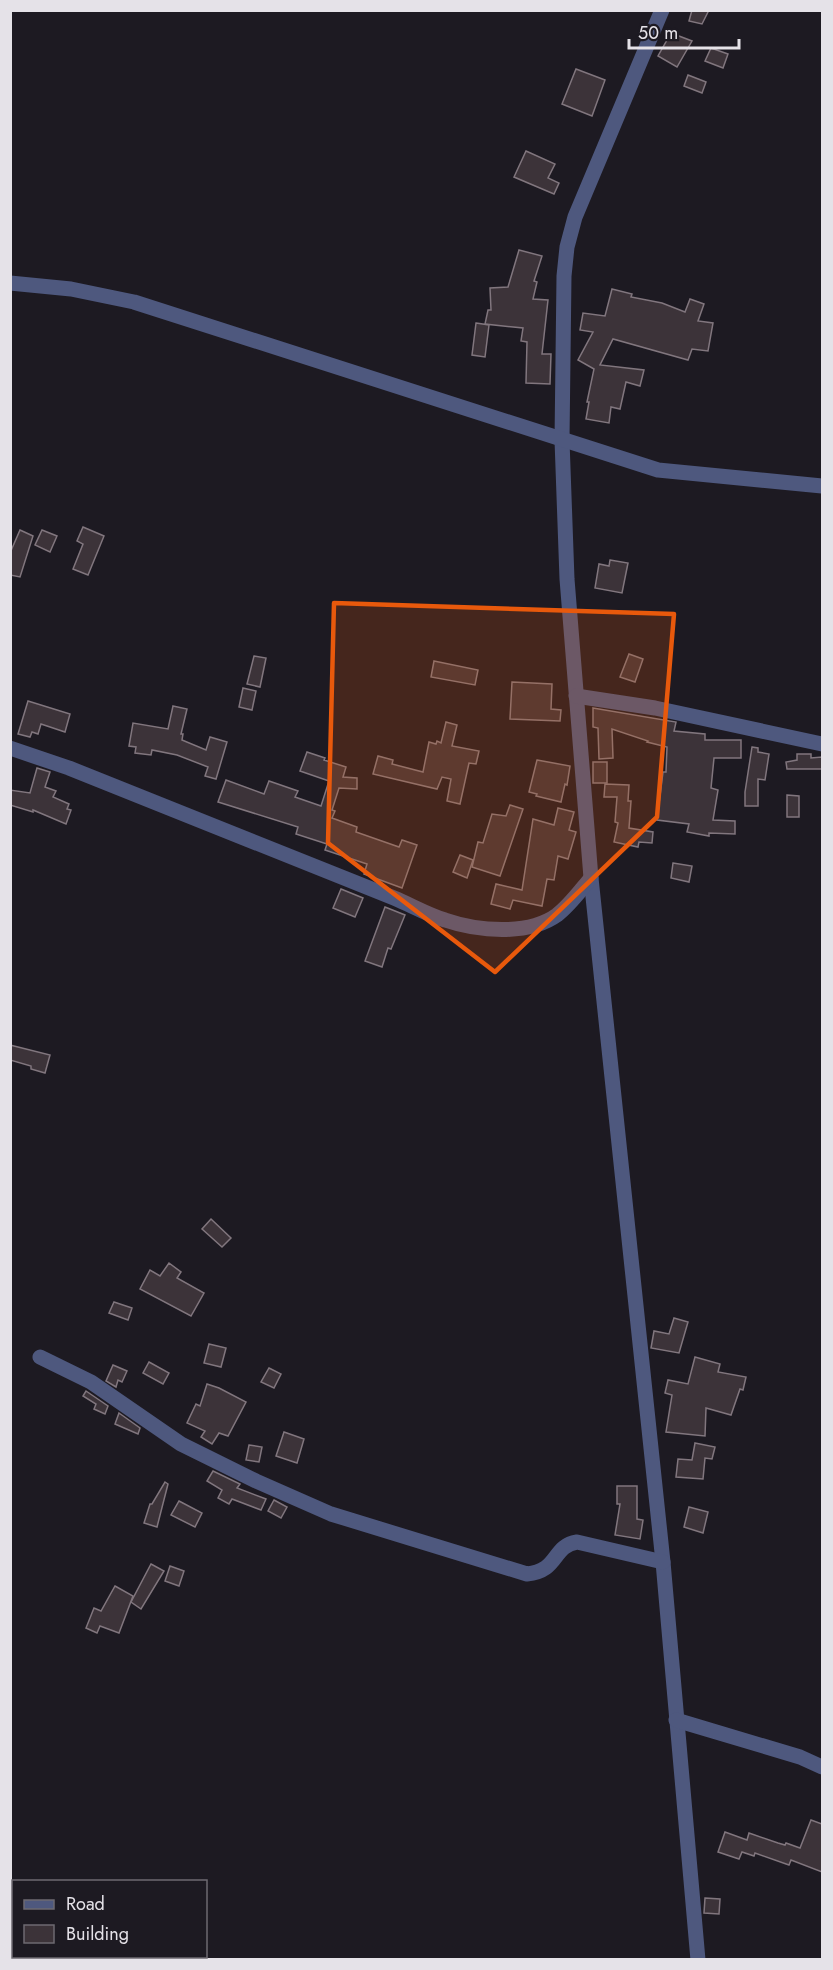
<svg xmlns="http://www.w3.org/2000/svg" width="833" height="1970" viewBox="0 0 833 1970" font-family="Jost,sans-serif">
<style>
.building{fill:#3c3339;stroke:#81767e;stroke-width:1.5}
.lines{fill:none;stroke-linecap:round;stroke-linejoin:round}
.minor{stroke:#4e587e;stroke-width:15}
.marked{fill:#e8590c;fill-opacity:0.2;stroke:#e8590c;stroke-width:4.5;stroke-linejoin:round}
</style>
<rect width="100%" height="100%" fill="#1d1a22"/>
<g class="building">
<polygon points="692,10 709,10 702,24 689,21"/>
<polygon points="671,33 692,41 677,67 658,56"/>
<polygon points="711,48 728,54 723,68 705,61"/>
<polygon points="576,69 605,80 592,116 562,104"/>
<polygon points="688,75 706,82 702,93 684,86"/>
<polygon points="526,151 555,164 548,178 559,183 554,194 514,177"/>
<polygon points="519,250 542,256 534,281 537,282 533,299 548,300 542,354 551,354 550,384 526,383 527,342 521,341 523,328 485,324 488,310 491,310 490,288 508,287"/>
<polygon points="612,289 632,294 631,297 662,303 685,312 690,299 704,304 698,321 713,323 708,351 692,349 688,360 613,339 600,365 644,370 640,386 626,382 620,409 611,407 609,423 586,419 589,402 587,402 594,369 578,360 593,332 580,330 583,313 605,316"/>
<polygon points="476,323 489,325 485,357 472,355"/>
<polygon points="83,527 104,536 88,575 73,569 83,544 77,541"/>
<polygon points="20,530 33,536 20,577 10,575 10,553"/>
<polygon points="42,530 57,536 50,552 35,545"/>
<polygon points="610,560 628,563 622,593 595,588 599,564 609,566"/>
<polygon points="629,654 643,659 635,682 620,677"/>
<polygon points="254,656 266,658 260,687 247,684"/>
<polygon points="434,661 478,670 475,685 431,677"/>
<polygon points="512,682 552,684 551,709 561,710 560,721 510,719"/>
<polygon points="243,688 256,691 252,710 239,707"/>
<polygon points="28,701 70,714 65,732 41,724 38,734 32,732 30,737 18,734"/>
<polygon points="173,706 187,709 181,734 183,734 182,740 206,750 210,737 227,742 216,779 205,776 208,767 177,755 152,750 151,755 135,753 136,747 129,746 133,723 168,729"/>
<polygon points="593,708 676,722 674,731 705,734 705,740 741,740 741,758 714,758 711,788 718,790 713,820 735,821 735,834 709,833 709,836 687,832 689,824 657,820 663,772 666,772 667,747 647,742 648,741 612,729 613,758 599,759 598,728 593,727"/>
<polygon points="446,722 457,725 452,746 479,751 476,764 469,763 460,804 447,801 451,779 442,777 437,789 373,774 378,756 393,760 392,764 423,772 429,742 436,744 437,741 441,743"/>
<polygon points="752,747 758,748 758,752 769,754 765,780 758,779 758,806 745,806 745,792"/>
<polygon points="307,752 325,758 324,760 346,767 343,777 357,778 357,789 339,788 332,810 335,811 332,818 357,827 356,832 399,847 402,840 417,845 402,888 364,874 367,864 325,850 327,844 296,834 298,827 218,802 226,780 264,794 269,781 298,791 295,797 321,806 329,781 300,771"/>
<polygon points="797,754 811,754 811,758 822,757 822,769 787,769 786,762 797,760"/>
<polygon points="537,760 570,766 567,785 565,784 561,802 536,796 537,794 529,792"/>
<rect x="593" y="762" width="14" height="21"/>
<polygon points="37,768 50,772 45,787 56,791 53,797 69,804 67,809 71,810 66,824 33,810 33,812 10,805 10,790 30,793"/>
<polygon points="605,784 629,785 628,801 631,801 629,828 653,832 652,843 639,842 638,847 614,842 618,823 615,822 617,797 604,797"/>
<polygon points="787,795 799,796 799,817 787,817"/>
<polygon points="510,805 523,809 500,876 472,867 478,842 483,843 492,814 506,816"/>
<polygon points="558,808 574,812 569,830 576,832 568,859 558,856 554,880 547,879 542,906 513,900 510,909 491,904 496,884 522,890 533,819 554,825"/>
<polygon points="460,855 473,860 467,878 453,872"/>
<polygon points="673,863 692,866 689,882 671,878"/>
<polygon points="341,889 363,898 355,917 333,908"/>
<polygon points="385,907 405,915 391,949 388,948 382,967 365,961"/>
<polygon points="10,1045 50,1055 45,1073 31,1069 31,1066 10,1060"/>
<polygon points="211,1219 231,1238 222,1247 202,1229"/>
<polygon points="169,1263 181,1272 177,1278 204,1293 191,1316 140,1289 150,1270 160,1276"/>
<polygon points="114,1302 132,1308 128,1320 109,1313"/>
<polygon points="674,1318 688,1322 679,1353 651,1348 654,1331 669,1334"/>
<polygon points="209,1344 226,1348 221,1367 204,1363"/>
<polygon points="695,1357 720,1364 718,1372 746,1377 743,1390 740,1389 731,1415 706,1408 705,1436 666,1432 672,1395 665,1393 668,1380 688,1384"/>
<polygon points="149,1362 169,1373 163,1384 143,1373"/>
<polygon points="113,1365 127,1371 122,1382 118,1380 116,1387 106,1381"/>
<polygon points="269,1368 281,1374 274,1388 261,1382"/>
<polygon points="207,1384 219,1388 246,1402 228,1436 219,1433 212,1444 201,1437 205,1431 187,1423 196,1404 200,1406"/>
<polygon points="86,1391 108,1406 105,1414 94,1409 96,1404 83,1396"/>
<polygon points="119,1413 140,1428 138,1434 115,1424"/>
<polygon points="284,1432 304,1439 297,1463 276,1456"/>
<polygon points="695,1443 715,1447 712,1459 705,1458 703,1479 676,1477 678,1459 692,1460"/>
<polygon points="249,1445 262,1447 259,1462 246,1460"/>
<polygon points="213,1471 240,1484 237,1488 266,1499 261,1510 232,1499 229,1504 218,1498 222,1490 207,1481"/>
<polygon points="165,1482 168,1484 157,1527 144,1523 150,1504 152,1504"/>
<polygon points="617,1486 637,1486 637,1519 643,1520 640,1539 615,1535 620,1504 617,1504"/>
<polygon points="274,1500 287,1507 281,1518 268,1511"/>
<polygon points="179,1501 202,1513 195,1527 171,1515"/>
<polygon points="689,1507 708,1512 703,1533 684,1527"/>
<polygon points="151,1564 164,1571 141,1609 131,1602"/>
<polygon points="170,1566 184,1571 179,1586 165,1581"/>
<polygon points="115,1586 133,1596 119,1633 100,1626 97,1633 86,1628 94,1608 101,1611"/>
<polygon points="811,1820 822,1824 822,1872 791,1860 789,1865 755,1853 754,1856 742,1852 739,1859 718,1852 725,1832 747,1840 749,1833 778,1843 785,1845 786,1843 800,1848"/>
<polygon points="705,1898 720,1899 719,1914 704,1913"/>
</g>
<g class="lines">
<g class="minor">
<polyline points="662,10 575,217 567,247 564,276 562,440 567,579 591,878 663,1562 698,1960"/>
<polyline points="10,283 71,289 134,302 658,470 822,486"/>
<polyline points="576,696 655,708 822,744"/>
<path d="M10 748 69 768 394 898C411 905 428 915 445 920 477 931 528 936 557 915 570 905 580 891 591 878"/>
<path d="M40 1357 91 1382 181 1444 256 1481 331 1514 527 1574C559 1571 552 1546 577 1542L663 1562"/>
<polyline points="676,1720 800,1757 822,1767"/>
</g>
</g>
<path class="marked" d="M334 603 674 614 657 817 495 972 328 843Z"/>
<rect width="833" height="1970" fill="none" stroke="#e5e2e8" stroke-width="24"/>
<rect x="12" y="1880" width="195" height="78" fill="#1d1a22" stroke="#6d6a71" stroke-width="1.5"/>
<rect x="24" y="1900" width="30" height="9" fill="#4e587e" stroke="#6d6a71" stroke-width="1.5"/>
<text x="66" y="1910" font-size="18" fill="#e5e2e8">Road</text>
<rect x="24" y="1925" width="30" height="18" fill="#3c3339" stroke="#6d6a71" stroke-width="1.5"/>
<text x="66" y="1940" font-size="18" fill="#e5e2e8">Building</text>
<path d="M629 39v9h110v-9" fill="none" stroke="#e5e2e8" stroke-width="3"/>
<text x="638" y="39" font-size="18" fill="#e5e2e8" stroke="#1d1a22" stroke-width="4.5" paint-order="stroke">50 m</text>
</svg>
